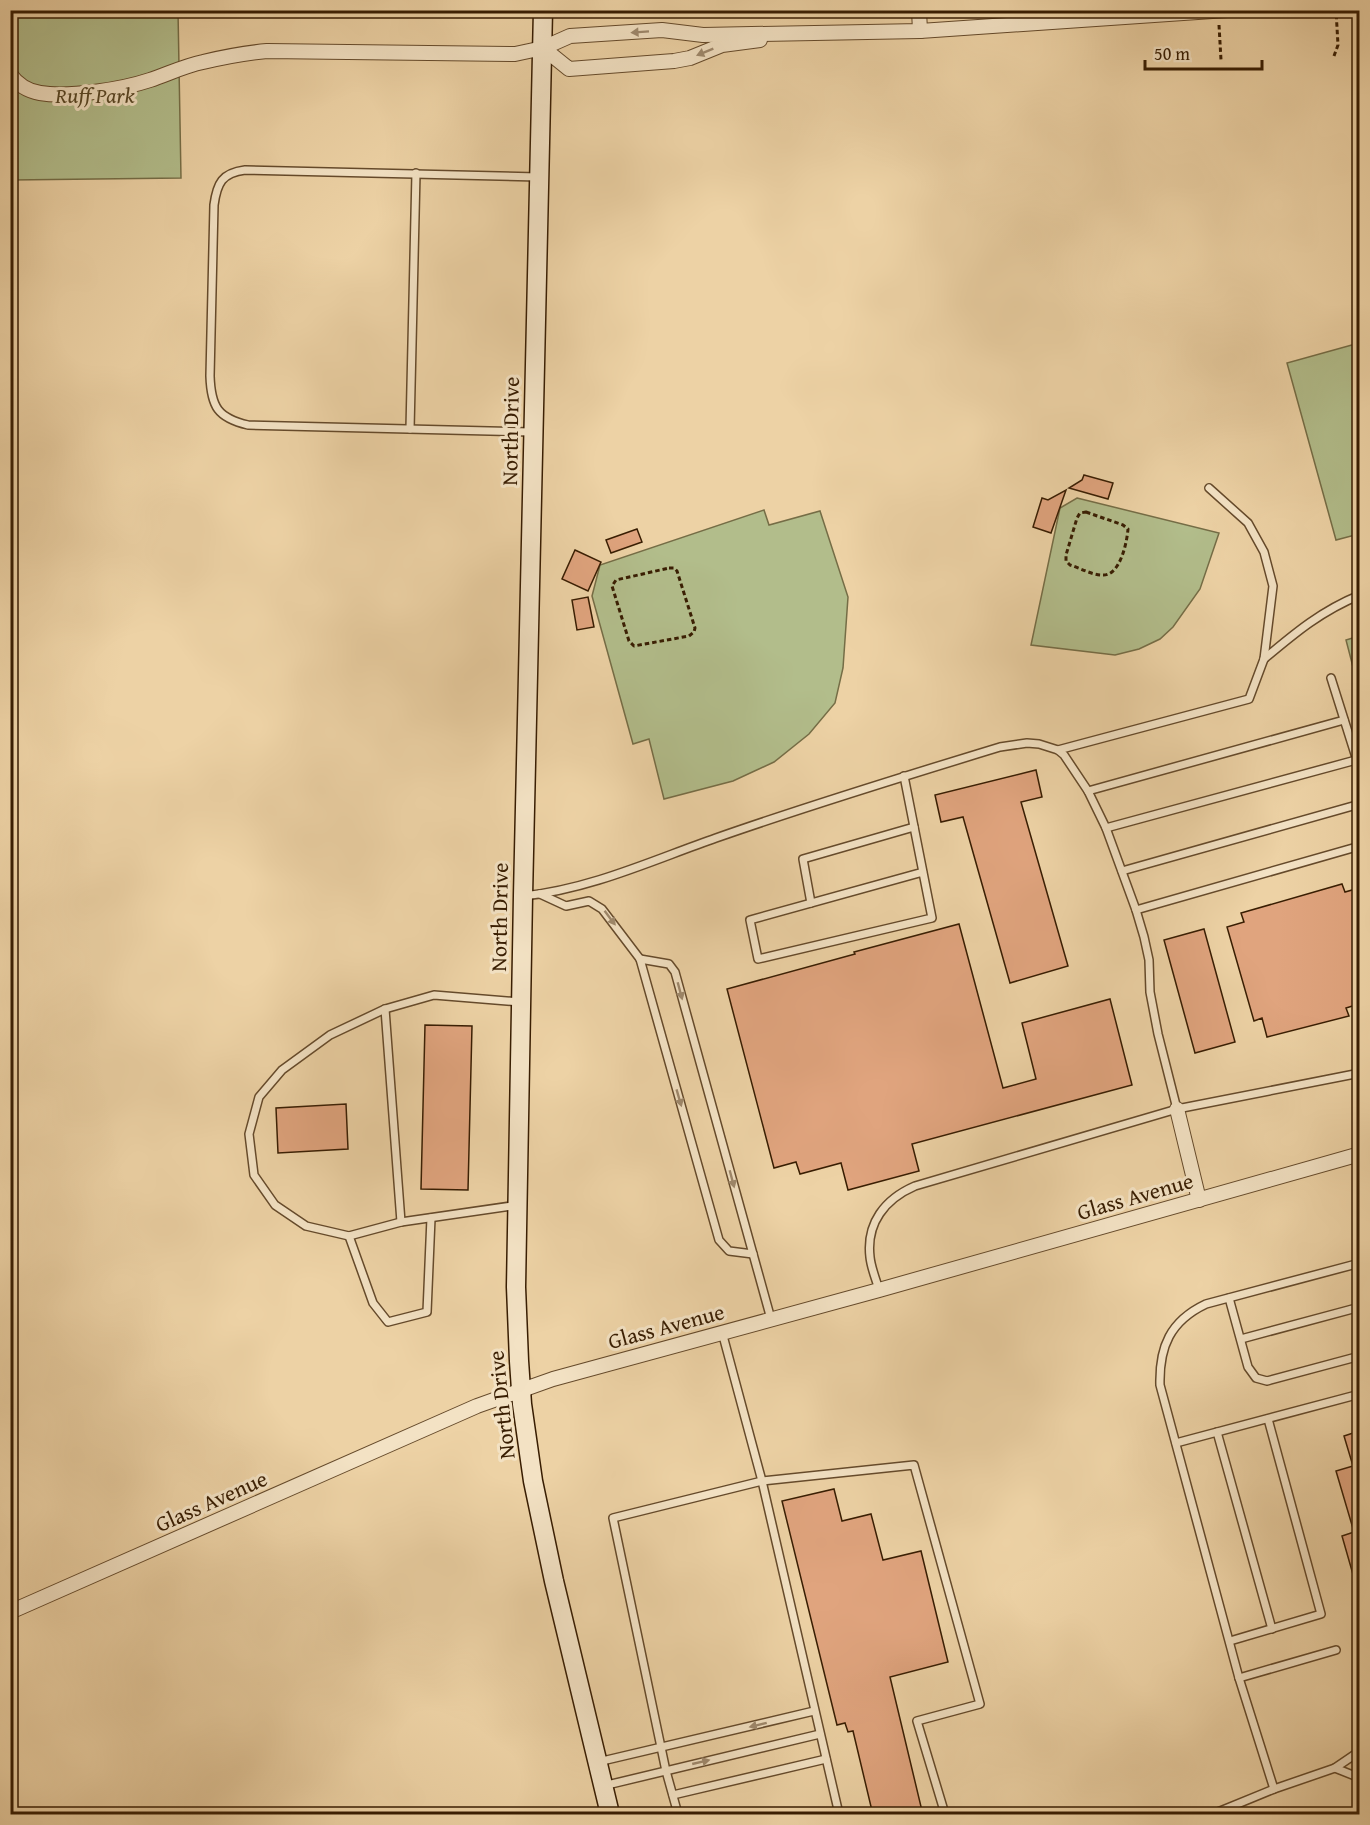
<svg xmlns="http://www.w3.org/2000/svg" width="1370" height="1825" viewBox="0 0 1370 1825" font-family="'Gentium Book Plus',serif">
<style>
.green{fill:#b2bd8b;stroke:#756d46;stroke-width:1.5}
.building{fill:#e0a47e;stroke:#381d02;stroke-width:1.5}
.lines{fill:none;stroke-linecap:round;stroke-linejoin:round}
.service-casing{stroke:#654a2b;stroke-width:10}
.minor-casing{stroke:#654a2b;stroke-width:16}
.secondary-casing{stroke:#381d02;stroke-width:21}
.path{stroke:#381d02;stroke-width:3;stroke-dasharray:4.5 3;stroke-linecap:butt}
.service{stroke:#f3e2c4;stroke-width:7}
.minor{stroke:#f3e2c4;stroke-width:14}
.secondary{stroke:#f3e2c4;stroke-width:18}
.oneway{fill:#9f896d}
.labels{text-anchor:middle;stroke-width:6;stroke-linejoin:round;paint-order:stroke}
.park-label{font-size:22px;font-style:italic;fill:#564524;stroke:#f3e2c4}
.street-label{font-size:22px;fill:#381d02;stroke:#f3e2c4}
</style>
<rect width="100%" height="100%" fill="#edd2a5"/>
<filter id="stains"><feTurbulence type="fractalNoise" baseFrequency=".00333" numOctaves="4"/><feColorMatrix values="0 0 0 0 .2 0 0 0 0 .09 0 0 0 0 .02 0 0 0 .5 -.17"/></filter>
<radialGradient id="worn" r=".72"><stop offset=".6" stop-color="#630" stop-opacity="0"/><stop offset="1" stop-color="#630" stop-opacity=".3"/></radialGradient>
<g class="green">
<polygon points="10,11 178,11 181,178 11,180"/>
<polygon points="1359,343 1359,534 1336,540 1287,363"/>
<polygon points="1077,498 1219,533 1200,589 1173,627 1160,639 1139,649 1115,655 1031,645 1060,508"/>
<polygon points="764,510 769,525 820,511 848,597 843,668 835,703 809,734 774,762 733,781 664,799 649,739 633,744 592,596 600,565"/>
<polygon points="1359,636 1360,636 1359,690 1346,640"/>
</g>
<g class="building">
<polygon points="1084,475 1113,483 1108,499 1069,488 1082,480"/>
<polygon points="1066,490 1051,533 1033,527 1042,498 1048,500"/>
<polygon points="637,529 642,542 611,553 606,540"/>
<polygon points="575,550 601,562 588,591 562,579"/>
<polygon points="588,597 594,627 577,630 572,600"/>
<polygon points="1036,770 1042,797 1021,802 1068,966 1010,983 963,817 941,822 935,795"/>
<polygon points="1342,884 1345,892 1359,888 1359,1004 1346,1008 1349,1016 1267,1037 1262,1018 1254,1021 1227,927 1244,922 1241,913"/>
<polygon points="959,924 1003,1088 1036,1079 1022,1023 1110,999 1132,1085 912,1144 919,1171 848,1190 841,1163 800,1174 796,1162 774,1168 727,989 855,954 854,952"/>
<polygon points="1204,929 1235,1042 1195,1053 1164,940"/>
<polygon points="425,1025 472,1026 468,1190 421,1189"/>
<polygon points="346,1104 348,1149 278,1153 276,1108"/>
<polygon points="1359,1431 1359,1585 1356,1585 1342,1536 1354,1532 1336,1471 1353,1466 1344,1436"/>
<polygon points="834,1489 842,1521 871,1514 883,1560 921,1551 948,1662 890,1677 923,1815 873,1815 853,1731 848,1732 845,1723 837,1725 782,1501"/>
</g>
<g class="lines">
<defs>
<g id="service">
<polyline points="410,429 416,173"/>
<path d="M532 432 248 425C218 418 211 407 210 376L214 205C217 183 222 173 245 170L538 177"/>
<path d="M1264 659C1295 633 1321 611 1360 595"/>
<polyline points="1331,678 1360,770"/>
<polyline points="1058,750 1249,699 1264,659 1273,586 1264,552 1248,523 1209,488"/>
<polyline points="904,776 932,918 758,959 750,920 923,872"/>
<polyline points="1088,791 1344,720"/>
<polyline points="1106,828 1356,760"/>
<polyline points="1122,871 1360,804"/>
<polyline points="540,894 566,906 589,901 602,909 640,959 719,1240 729,1251 753,1254"/>
<path d="M524 896C591 889 653 860 716 838 810 805 905 776 1000 747L1027 743 1039 744 1058 750 1064 755 1088 791 1106 828 1136 910 1144 937 1149 960 1150 992 1158 1034 1177 1109"/>
<polyline points="811,903 803,859 914,827"/>
<polyline points="1136,910 1360,846"/>
<polyline points="640,959 669,964 675,972 771,1319"/>
<polyline points="385,1009 401,1222"/>
<polyline points="518,1205 401,1222 349,1236 306,1226 275,1205 254,1175 249,1134 259,1097 282,1070 330,1035 385,1009 434,995 519,1002"/>
<polyline points="349,1236 373,1303 388,1322 427,1312 431,1218"/>
<path d="M879 1290C876 1279 871 1268 870 1257 866 1223 885 1199 915 1186L1177 1109 1360 1073"/>
<polyline points="1229,1298 1248,1367 1256,1378 1267,1381 1360,1356"/>
<polyline points="722,1332 762,1481 839,1814"/>
<polyline points="1241,1339 1360,1307"/>
<polyline points="1217,1432 1272,1629"/>
<polyline points="1176,1443 1360,1394"/>
<polyline points="1230,1641 1321,1614 1268,1419"/>
<polyline points="1239,1678 1336,1650"/>
<polyline points="598,1762 814,1711"/>
<polyline points="1335,1768 1360,1751"/>
<polyline points="603,1786 820,1734"/>
<path d="M1274 1789 1239 1678 1160 1385C1159 1347 1170 1321 1206 1304L1360 1263"/>
<polyline points="673,1795 826,1759"/>
<polyline points="678,1814 666,1771 613,1518 762,1481 914,1465 980,1704 917,1721 945,1814"/>
<polyline points="1213,1814 1274,1789 1335,1768 1360,1778"/>
</g>
<g id="minor">
<polyline points="919,10 920,31"/>
<polyline points="543,48 569,69 674,61 690,58 722,45 760,40"/>
<path d="M10 74C17 84 28 91 40 93 69 98 123 89 150 80 168 74 184 66 203 62 224 57 245 53 267 51L515 54 543 48 570 36 662 30 703 35 920 31 1227 10"/>
<polyline points="1177,1109 1199,1200"/>
<polyline points="10,1612 477,1406 553,1379 879,1290 1360,1154"/>
</g>
<polyline id="secondary" points="543,10 523,896 516,1287 519,1361 522,1404 533,1481 554,1581 610,1814"/>
</defs>
<use href="#service" class="service-casing"/>
<use href="#minor" class="minor-casing"/>
<use href="#secondary" class="secondary-casing"/>
<g class="path">
<polyline points="1219,25 1221,60"/>
<polyline points="1334,56 1338,45 1336,10"/>
<path d="M1086 512 1123 525 1128 529C1127 542 1120 577 1102 575 1092 575 1080 568 1070 565L1066 561V555L1077 518 1080 513Z"/>
<polygon points="669,568 674,568 677,571 695,628 694,632 689,636 634,646 629,641 612,586 616,580"/>
</g>
<use href="#service" class="service"/>
<use href="#minor" class="minor"/>
<use href="#secondary" class="secondary"/>
</g>
<defs><path id="oneway-solid" d="M-6-.8H1V-3.2L6.5 0L1 3.2V.8H-6Z" transform="scale(1.5)"/></defs>
<g class="oneway">
<use href="#oneway-solid" transform="translate(640 32) rotate(176)"/>
<use href="#oneway-solid" transform="translate(705 52) rotate(158)"/>
<use href="#oneway-solid" transform="translate(610 918) rotate(53)"/>
<use href="#oneway-solid" transform="translate(680 991) rotate(75)"/>
<use href="#oneway-solid" transform="translate(679 1098) rotate(74)"/>
<use href="#oneway-solid" transform="translate(732 1179) rotate(75)"/>
<use href="#oneway-solid" transform="translate(758 1725) rotate(166)"/>
<use href="#oneway-solid" transform="translate(701 1762) rotate(-13)"/>
</g>
<g class="labels">
<g class="park-label">
<text x="95" y="103">Ruff Park</text>
</g>
<g class="street-label">
<text transform="translate(510 431) rotate(-89)" y="8">North Drive</text>
<text transform="translate(499 917) rotate(-89)" y="8">North Drive</text>
<text transform="translate(1135 1196) rotate(-16)" y="8">Glass Avenue</text>
<text transform="translate(666 1326) rotate(-15)" y="8">Glass Avenue</text>
<text transform="translate(501 1405) rotate(-96)" y="8">North Drive</text>
<text transform="translate(211 1501) rotate(-24)" y="8">Glass Avenue</text>
</g>
</g>
<rect width="1370" height="1825" fill="none" stroke="#edd2a5" stroke-width="36"/>
<rect x="12" y="12" width="1346" height="1801" fill="none" stroke="#381d02" stroke-width="3"/>
<rect x="18" y="18" width="1334" height="1789" fill="none" stroke="#381d02" stroke-width="1.5"/>
<path d="M1145 60v9h117v-9" fill="none" stroke="#381d02" stroke-width="3"/>
<text x="1154" y="60" font-size="18" fill="#381d02" stroke="#f3e2c4" stroke-width="4.5" paint-order="stroke">50 m</text>
<rect width="100%" height="100%" filter="url(#stains)"/>
<rect width="100%" height="100%" fill="url(#worn)"/>
</svg>
